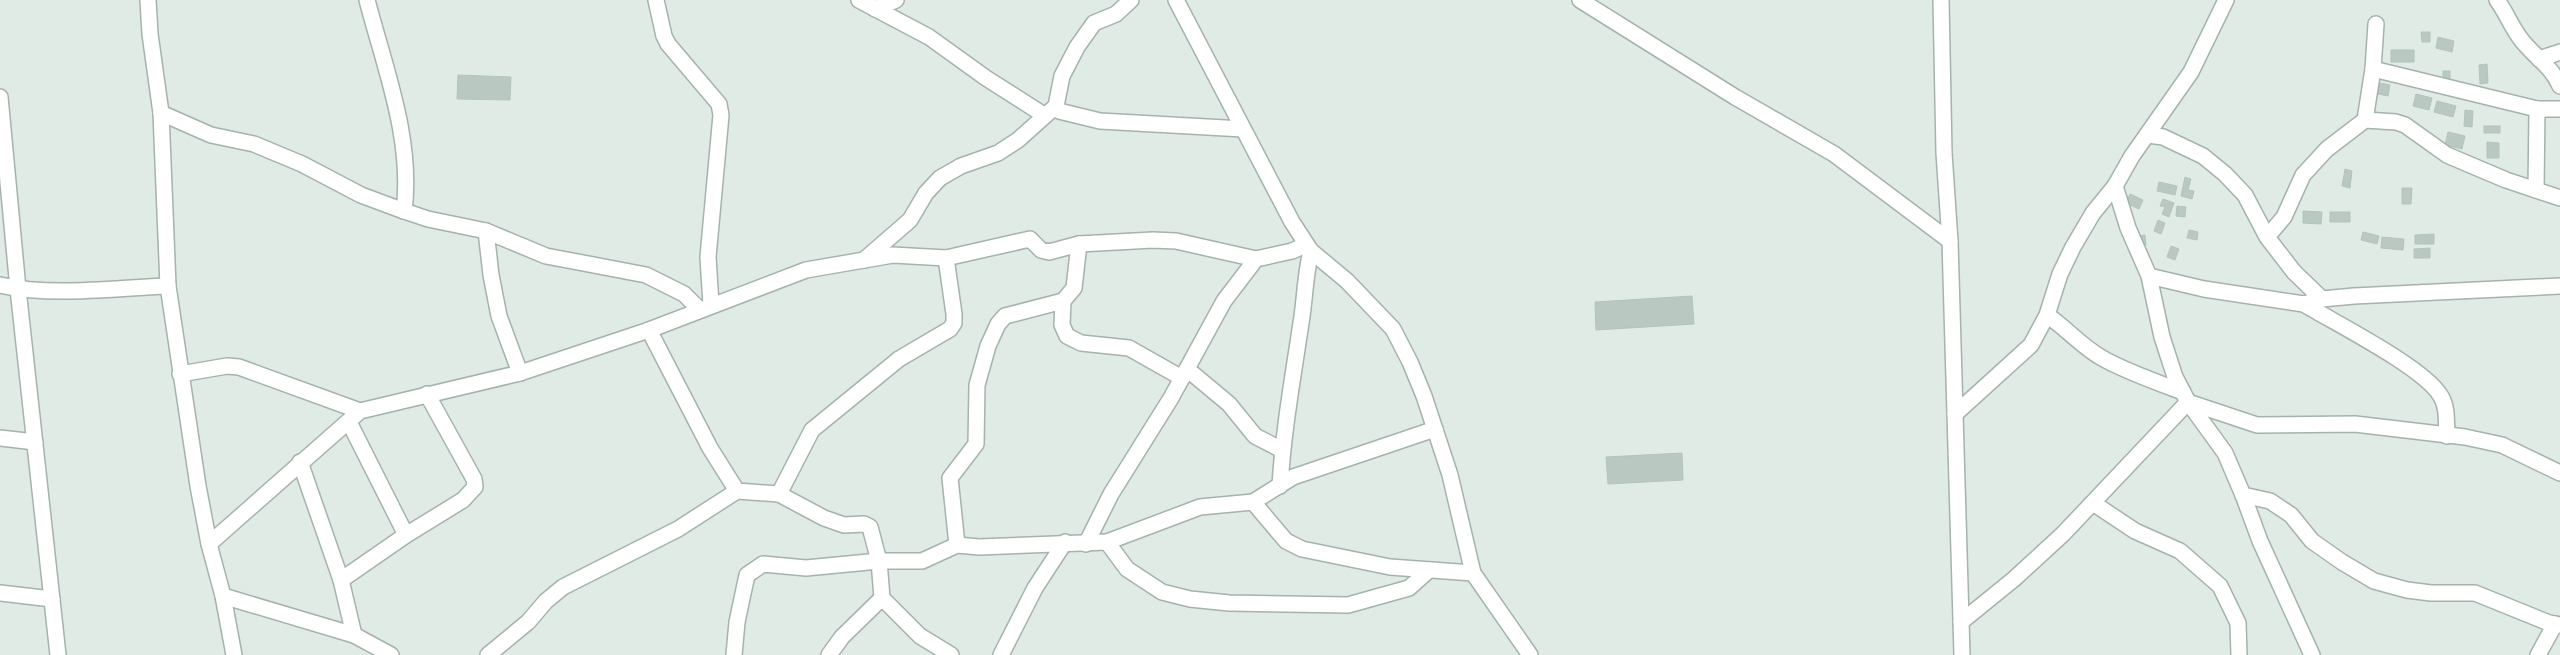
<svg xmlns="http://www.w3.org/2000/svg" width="2560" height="655" viewBox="0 0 2560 655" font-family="'DejaVu Sans',sans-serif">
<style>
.building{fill:#b9c8c1;stroke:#b4c4bb}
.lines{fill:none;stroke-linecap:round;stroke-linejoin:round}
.minor-casing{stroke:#a4b3ab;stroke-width:18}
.tertiary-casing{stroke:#a4b3ab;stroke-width:18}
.minor{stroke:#fff;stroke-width:15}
.tertiary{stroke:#fff;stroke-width:15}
</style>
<rect width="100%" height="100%" fill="#e1ebe5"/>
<g class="building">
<polygon points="2421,32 2430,32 2430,42 2422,42"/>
<polygon points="2438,37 2454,41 2452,52 2436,48"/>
<rect x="2391" y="50" width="23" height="12"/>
<polygon points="2487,64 2488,83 2480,84 2479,65"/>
<rect x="2443" y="71" width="7" height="11"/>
<polygon points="458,75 511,77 510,100 457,99"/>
<polygon points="2375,82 2390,85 2388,96 2373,93"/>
<polygon points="2416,94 2432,98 2429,110 2413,106"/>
<polygon points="2437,101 2456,106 2453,117 2434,112"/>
<polygon points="2465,110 2473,111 2472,127 2464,126"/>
<rect x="2484" y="126" width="16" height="7"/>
<polygon points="2448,132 2465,136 2462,149 2445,145"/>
<polygon points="2487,142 2499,143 2499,158 2487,158"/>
<polygon points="2345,169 2352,171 2350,188 2342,186"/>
<polygon points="2185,177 2191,179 2188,190 2194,191 2192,199 2181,196"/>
<polygon points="2159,182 2177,186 2175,195 2157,191"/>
<polygon points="2402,188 2412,188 2411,204 2402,204"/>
<polygon points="2130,194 2143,200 2139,209 2126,203"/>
<polygon points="2163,199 2174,203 2169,217 2162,214 2165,207 2160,206"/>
<polygon points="2177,206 2186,207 2185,217 2176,216"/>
<polygon points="2303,211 2322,212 2321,224 2303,223"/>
<rect x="2330" y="212" width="20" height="10"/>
<polygon points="2158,220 2165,223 2161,234 2154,231"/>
<polygon points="2189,230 2198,232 2197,240 2187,238"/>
<polygon points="2363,232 2379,236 2377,244 2361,240"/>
<polygon points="2434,234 2434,244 2415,244 2415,235"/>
<polygon points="2145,235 2146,245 2139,246 2139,236"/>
<polygon points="2382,237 2404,239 2403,250 2381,248"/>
<polygon points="2171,246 2179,249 2175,260 2167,257"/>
<polygon points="2430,248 2430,258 2414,258 2414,249"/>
<polygon points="1692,296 1694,324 1596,330 1595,302"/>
<polygon points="1682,453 1683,480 1608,484 1606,457"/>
</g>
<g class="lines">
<defs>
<g id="minor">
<polyline points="148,0 150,34 161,113 168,286 198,486 209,544 223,596 234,655"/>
<path d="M367 0C385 69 413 139 404 211"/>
<polyline points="656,0 664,36 668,44 719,104 721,115 708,257 711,305"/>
<polyline points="859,0 929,37 986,78 1044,115"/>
<polyline points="1176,0 1292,222 1311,251 1347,281 1393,329 1410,362 1424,396 1450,475 1473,573 1530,655"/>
<polyline points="1580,0 1735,97 1834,154 1950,241"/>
<path d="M2497 0C2506 12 2511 26 2520 38 2533 56 2551 65 2560 86"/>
<polyline points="875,9 896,0"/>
<polyline points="2539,59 2560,52"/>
<polyline points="2373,69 2376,24"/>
<polyline points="0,97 18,289 58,655"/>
<polyline points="1056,106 1059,111 1100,121 1243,129"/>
<polyline points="2537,109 2560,109"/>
<polyline points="161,113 211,135 254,144 302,164 361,195 404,211 428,219 486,231 546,256 646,275 684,294 699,309"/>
<polyline points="2365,120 2373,69 2537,109 2536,190"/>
<polyline points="2148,135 2163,137 2203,156 2225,174 2245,195 2267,237 2294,272 2322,299"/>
<polyline points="2115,186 2128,228 2149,276 2162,337 2175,377 2188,402 2225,453 2243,495 2270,501 2291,515 2312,541 2342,562 2374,581 2407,590 2431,593 2475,593 2549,623 2560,625"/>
<polyline points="486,231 491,275 499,316 520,373"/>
<polyline points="2267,237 2284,217 2303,175 2327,149 2365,120 2396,122 2405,125 2447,155 2506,180 2560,198"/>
<polyline points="1079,244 1074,288 1063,301 1062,325 1067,336 1081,343 1129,348 1182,378"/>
<polyline points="864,260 910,220 926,193 940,178 961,166 998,153 1018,140 1056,106 1062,76 1077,47 1094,23 1116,14 1131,0"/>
<polyline points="2149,276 2204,289 2304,304 2322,299 2354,296 2560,286"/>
<path d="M0 285C53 297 113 288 168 286"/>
<path d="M2304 304C2335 323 2423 367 2440 395 2448 406 2446 422 2447 436"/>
<path d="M2047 315C2066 328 2081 346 2102 358 2127 372 2156 382 2183 392"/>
<polyline points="649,330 710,448 737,491 779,494 824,518 844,525 864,524 870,527 879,561 882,598 920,636 951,655"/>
<polyline points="1187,369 1229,404 1255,436 1282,450"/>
<polyline points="180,374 227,366 239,367 360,411"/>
<polyline points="1955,414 2031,345 2047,315 2060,274 2073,247 2093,213 2115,186 2132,156 2191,72 2226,0"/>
<polyline points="349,422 406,535"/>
<polyline points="0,438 35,442"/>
<polyline points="300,462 341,580 354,635"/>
<path d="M1280 486C1283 432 1293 377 1301 323 1305 299 1305 275 1311 251"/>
<polyline points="779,494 812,430 899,359 950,329 954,323 954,314 946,258"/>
<polyline points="2243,495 2260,541 2312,655"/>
<polyline points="1253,502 1286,541 1302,549 1390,567 1473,573"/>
<polyline points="2093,503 2135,531 2180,551 2220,586 2238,623 2239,655"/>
<polyline points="1107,542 1127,569 1162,592 1190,599 1229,603 1348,605 1409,588 1429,570"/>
<polyline points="209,544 360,411 520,373 649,330 806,270 893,255 946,258 1030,239 1041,250 1049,252 1079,244 1153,240 1176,241 1256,259"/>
<polyline points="1086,544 1111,494 1171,398 1224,301 1256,259 1292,251 1306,245"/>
<polyline points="957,545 950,478 976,444 977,385 988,346 998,324 1005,316 1063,301"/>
<polyline points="341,580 406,535 463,500 475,487 474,479 427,394"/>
<polyline points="0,593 52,599"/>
<polyline points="223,596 354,635 391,655"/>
<polyline points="1961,622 2014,579 2063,534 2188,402 2257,425 2355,424 2465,437 2502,445 2560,473"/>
<polyline points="488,655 528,622 546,601 563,587 678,529 737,491"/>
<polyline points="734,655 737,622 747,575 763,564 806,568 879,561 922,561 957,545 979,547 1107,542 1200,507 1253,502 1293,477 1435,429"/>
<polyline points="829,655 842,637 882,598"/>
<polyline points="1001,655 1035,588 1065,542"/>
<polyline points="2538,655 2555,624"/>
</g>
<polyline id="tertiary" points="1941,0 1944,153 1950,241 1962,655"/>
</defs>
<use href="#minor" class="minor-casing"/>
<use href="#tertiary" class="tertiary-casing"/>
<use href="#minor" class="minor"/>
<use href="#tertiary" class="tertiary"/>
</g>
</svg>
